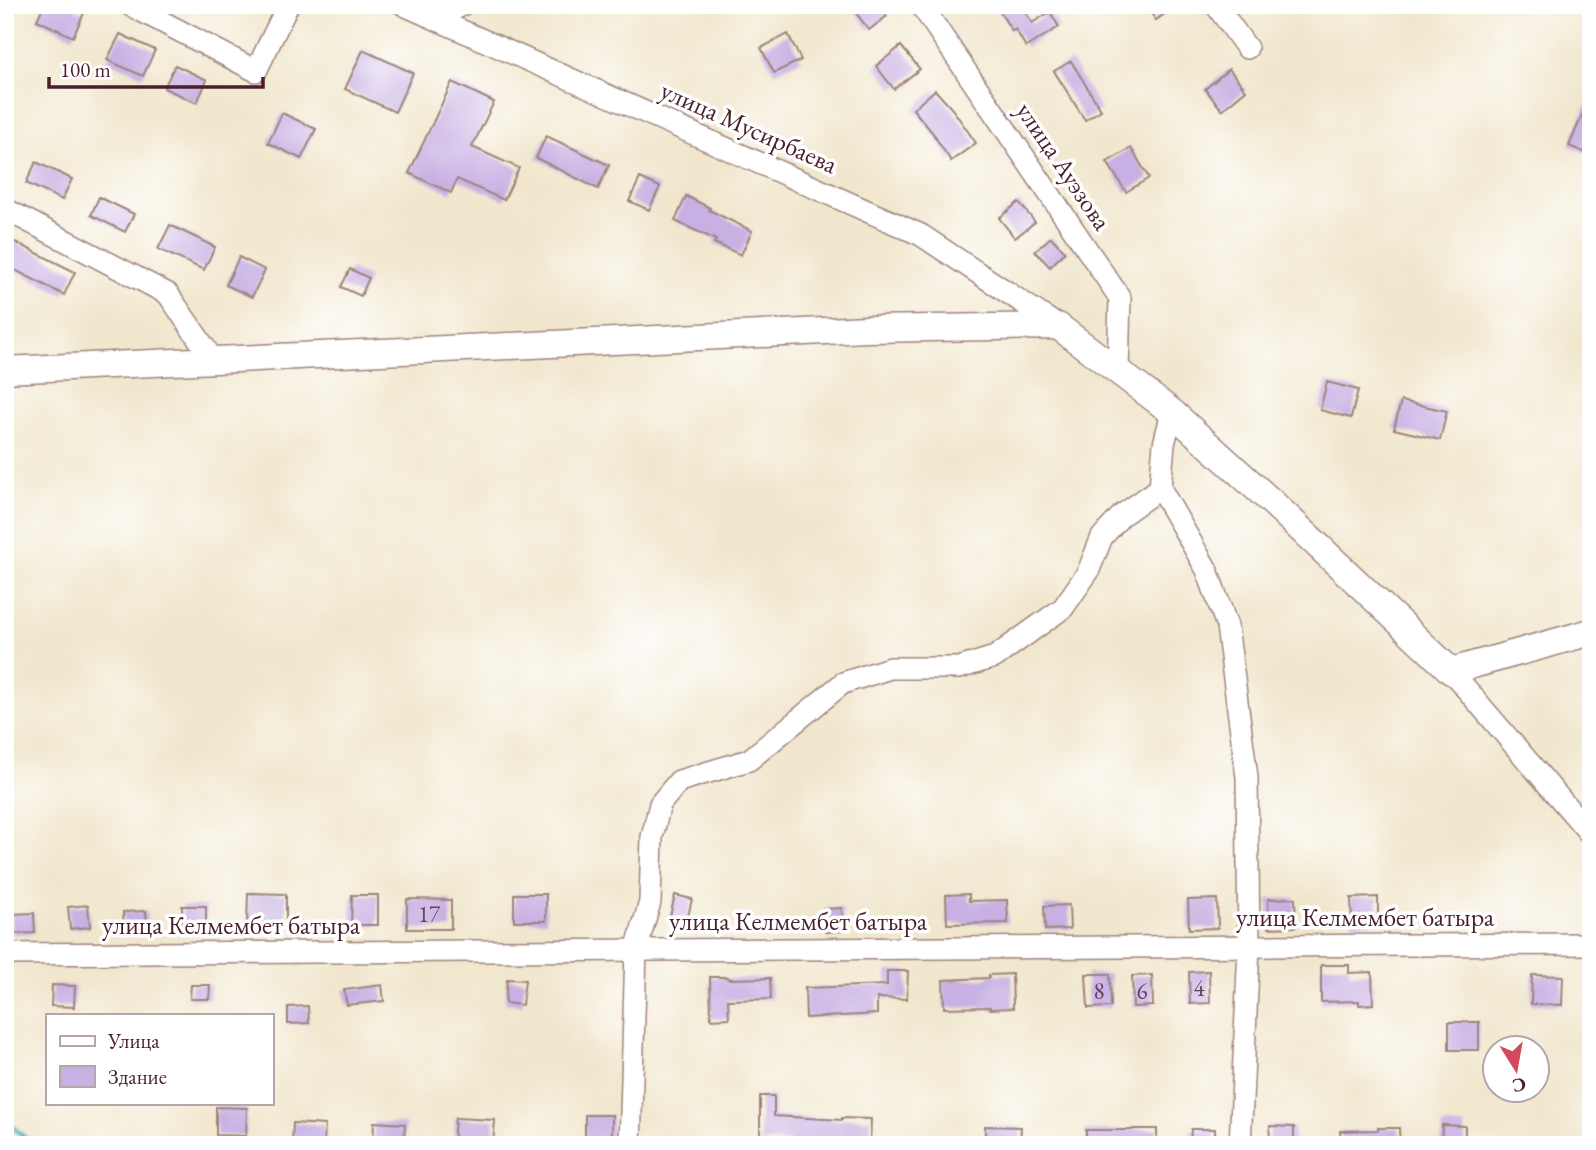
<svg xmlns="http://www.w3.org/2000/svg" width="1596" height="1150" viewBox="0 0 1596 1150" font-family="'EB Garamond',serif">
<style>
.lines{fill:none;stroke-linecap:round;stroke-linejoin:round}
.stream{stroke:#43b0c1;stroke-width:4.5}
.building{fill:#c7b0e3}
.minor-casing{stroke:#9e837c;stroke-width:24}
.major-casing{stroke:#9e837c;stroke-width:29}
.minor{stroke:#fff;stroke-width:21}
.major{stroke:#fff;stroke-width:26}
.labels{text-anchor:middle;stroke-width:7;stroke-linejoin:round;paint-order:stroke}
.number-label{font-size:23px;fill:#694359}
.street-label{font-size:26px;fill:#4a1f2b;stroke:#fff}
</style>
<rect width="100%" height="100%" fill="#fff"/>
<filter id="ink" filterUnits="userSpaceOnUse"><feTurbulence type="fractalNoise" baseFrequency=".0143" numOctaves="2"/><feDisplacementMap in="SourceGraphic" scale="14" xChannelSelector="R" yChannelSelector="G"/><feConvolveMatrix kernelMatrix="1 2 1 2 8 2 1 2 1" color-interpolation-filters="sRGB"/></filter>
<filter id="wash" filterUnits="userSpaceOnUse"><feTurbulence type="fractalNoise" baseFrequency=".00686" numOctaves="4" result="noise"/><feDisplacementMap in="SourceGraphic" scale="28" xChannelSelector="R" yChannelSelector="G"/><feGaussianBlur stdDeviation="1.57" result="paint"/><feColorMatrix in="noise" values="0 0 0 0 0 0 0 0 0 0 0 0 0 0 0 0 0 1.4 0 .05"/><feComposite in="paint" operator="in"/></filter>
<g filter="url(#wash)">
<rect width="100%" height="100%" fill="#f1e7ce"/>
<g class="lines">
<polyline class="stream" points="5,1120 33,1145"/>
</g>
<g id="blocks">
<g class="building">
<polygon points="44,5 68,5 84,13 73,37 37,20"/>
<polygon points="850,5 878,5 887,16 869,30"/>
<polygon points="1012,5 1021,5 1032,23 1050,12 1059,27 1026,47 1015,29 1012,31 1000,12"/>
<polygon points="1145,5 1177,5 1156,20"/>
<polygon points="120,34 155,50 143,76 107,60"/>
<polygon points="788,34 801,60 774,73 761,48"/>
<polygon points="901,46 920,69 894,89 876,66"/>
<polygon points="363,50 413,73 395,112 345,89"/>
<polygon points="1071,61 1101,110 1085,120 1054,71"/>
<polygon points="175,65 207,80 197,103 164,88"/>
<polygon points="1229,69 1246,90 1222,110 1205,89"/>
<polygon points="452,82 494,102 472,147 519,168 504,200 457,179 451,193 409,173"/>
<polygon points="935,90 953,110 976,143 951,161 935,137 936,137 913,109"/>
<polygon points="1591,94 1591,155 1569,146"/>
<polygon points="282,113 316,129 301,159 268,143"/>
<polygon points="546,136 609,165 598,189 536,158"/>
<polygon points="1131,148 1149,178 1126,192 1107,162"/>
<polygon points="36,162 72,179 62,200 26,183"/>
<polygon points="640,178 660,187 649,210 629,201"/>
<polygon points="686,196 710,208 709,210 752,231 741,255 714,243 716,240 675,221"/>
<polygon points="99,197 134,214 125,232 91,215"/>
<polygon points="1019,202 1035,222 1015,238 999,218"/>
<polygon points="170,225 215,247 204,270 158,249"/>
<polygon points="5,237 75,272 64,295 5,265"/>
<polygon points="1051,237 1065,252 1050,267 1035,251"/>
<polygon points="239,257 265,270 252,297 226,285"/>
<polygon points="350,269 369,278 361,296 341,287"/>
<polygon points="1327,382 1358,390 1351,418 1320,410"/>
<polygon points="1401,401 1447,411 1440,440 1394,429"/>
<polygon points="248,893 286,894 286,927 247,926"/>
<rect x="514" y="894" width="32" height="27"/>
<polygon points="969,894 969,901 1007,900 1008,923 947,924 946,895"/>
<polygon points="352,895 378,895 378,925 351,925"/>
<polygon points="675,895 692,899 687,921 670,916"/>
<polygon points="1378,897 1378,923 1352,924 1351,898"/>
<polygon points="1295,898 1296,927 1269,928 1268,899"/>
<polygon points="407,899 451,900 451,929 407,929"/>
<polygon points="1217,899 1218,928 1189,929 1188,900"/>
<polygon points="88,905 90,927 70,929 68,907"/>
<polygon points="1069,905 1070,929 1045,930 1044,906"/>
<rect x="182" y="906" width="24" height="20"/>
<polygon points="842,908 843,931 825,932 824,909"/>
<polygon points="146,911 147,928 124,929 123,912"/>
<polygon points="34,913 35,933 13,934 11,914"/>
<polygon points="1321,965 1349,965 1349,973 1372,972 1373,1004 1359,1005 1359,1001 1321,1002"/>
<polygon points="887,971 908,971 907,999 877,998 877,1014 806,1018 805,988 887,985"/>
<polygon points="1209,971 1210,1003 1190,1004 1189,972"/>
<polygon points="1012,974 1013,1008 990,1009 990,1007 944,1008 943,980 989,978 989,975"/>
<polygon points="1086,974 1110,974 1111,1007 1088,1008"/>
<polygon points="1152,975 1153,1006 1133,1007 1132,976"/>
<polygon points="1532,975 1563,976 1562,1005 1531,1004"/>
<polygon points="710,977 727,977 728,979 770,978 771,999 728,1000 729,1018 711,1019"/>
<polygon points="507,979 525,980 522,1005 505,1003"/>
<polygon points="52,985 75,986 74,1007 51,1006"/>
<polygon points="191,985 210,985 209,999 190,999"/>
<polygon points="382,985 384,1001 347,1005 344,990"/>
<polygon points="308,1006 309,1023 288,1024 288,1007"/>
<rect x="1449" y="1022" width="30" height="28"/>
<polygon points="760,1096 774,1096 774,1116 842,1120 842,1118 871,1119 870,1145 793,1145 793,1142 760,1142"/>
<polygon points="216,1107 247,1108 246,1136 216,1135"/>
<rect x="585" y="1115" width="27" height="25"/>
<polygon points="455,1118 495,1120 493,1145 453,1145"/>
<polygon points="374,1122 405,1124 404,1145 373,1145"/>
<polygon points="293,1123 325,1125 324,1145 292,1145"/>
<polygon points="1442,1125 1465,1126 1465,1145 1441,1145"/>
<polygon points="985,1126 1021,1127 1020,1145 985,1145"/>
<polygon points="1270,1126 1294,1127 1294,1145 1269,1145"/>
<polygon points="1378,1128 1399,1128 1400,1145 1341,1145 1340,1131 1378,1130"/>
<polygon points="1133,1129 1157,1129 1157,1145 1086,1145 1086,1130 1132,1130"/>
<polygon points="1191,1129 1215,1129 1215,1145 1190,1145"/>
</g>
</g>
</g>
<g filter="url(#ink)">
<use href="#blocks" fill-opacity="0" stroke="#9e837c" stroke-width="2"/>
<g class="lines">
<defs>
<g id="minor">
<polyline points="130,5 256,71 288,5"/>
<polyline points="404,5 921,235 1058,326"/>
<polyline points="921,5 1120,298 1118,371"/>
<polyline points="1216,5 1247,48"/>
<polyline points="436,19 462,5"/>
<polyline points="5,209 168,294 213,360"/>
<polyline points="1172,412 1164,444 1160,488 1207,570 1227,626 1247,777 1249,946 1240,1145"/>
<polyline points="1451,671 1591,835"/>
<polyline points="5,954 1591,944"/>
<polyline points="630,1145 636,950 650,902 652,837 660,804 679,781 749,760 843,683 890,668 959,668 995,657 1063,608 1088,572 1102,537 1122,515 1160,488"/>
</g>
<polyline id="major" points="5,370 867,329 1058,326 1172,412 1275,505 1451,671 1591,632"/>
</defs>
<use href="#minor" class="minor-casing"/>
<use href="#major" class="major-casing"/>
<use href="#minor" class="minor"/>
<use href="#major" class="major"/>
</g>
</g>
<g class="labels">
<g class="number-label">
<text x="429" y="922">17</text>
<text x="1199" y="996">4</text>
<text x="1099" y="999">8</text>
<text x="1142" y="999">6</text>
</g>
<g class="street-label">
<text transform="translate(749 127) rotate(24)" y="9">улица Мусирбаева</text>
<text transform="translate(1064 166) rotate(56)" y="9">улица Ауэзова</text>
<text x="1365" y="926">улица Келмембет батыра</text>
<text x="798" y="930">улица Келмембет батыра</text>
<text x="231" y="934">улица Келмембет батыра</text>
</g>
</g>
<rect width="1596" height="1150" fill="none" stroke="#fff" stroke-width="28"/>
<rect x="46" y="1014" width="228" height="91" fill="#ffffff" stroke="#b7a5aa" stroke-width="2"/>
<rect x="60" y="1036" width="35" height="10" fill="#ffffff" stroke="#b7a5aa" stroke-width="2"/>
<text x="108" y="1048" font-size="21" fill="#4a1f2b">Улица</text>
<rect x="60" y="1066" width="35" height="21" fill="#c7b0e3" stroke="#b7a5aa" stroke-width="2"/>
<text x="108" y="1084" font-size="21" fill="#4a1f2b">Здание</text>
<g transform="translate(1516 1069) rotate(169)"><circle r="33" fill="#ffffff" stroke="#b7a5aa" stroke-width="2"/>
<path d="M0-5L12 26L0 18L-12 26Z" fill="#d1495b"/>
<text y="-10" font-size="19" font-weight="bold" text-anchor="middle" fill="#4a1f2b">С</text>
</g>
<path d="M49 77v10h214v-10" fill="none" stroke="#4a1f2b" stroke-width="3.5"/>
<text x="60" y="77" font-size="21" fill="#4a1f2b" stroke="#ffffff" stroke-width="5" paint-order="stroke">100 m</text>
</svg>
